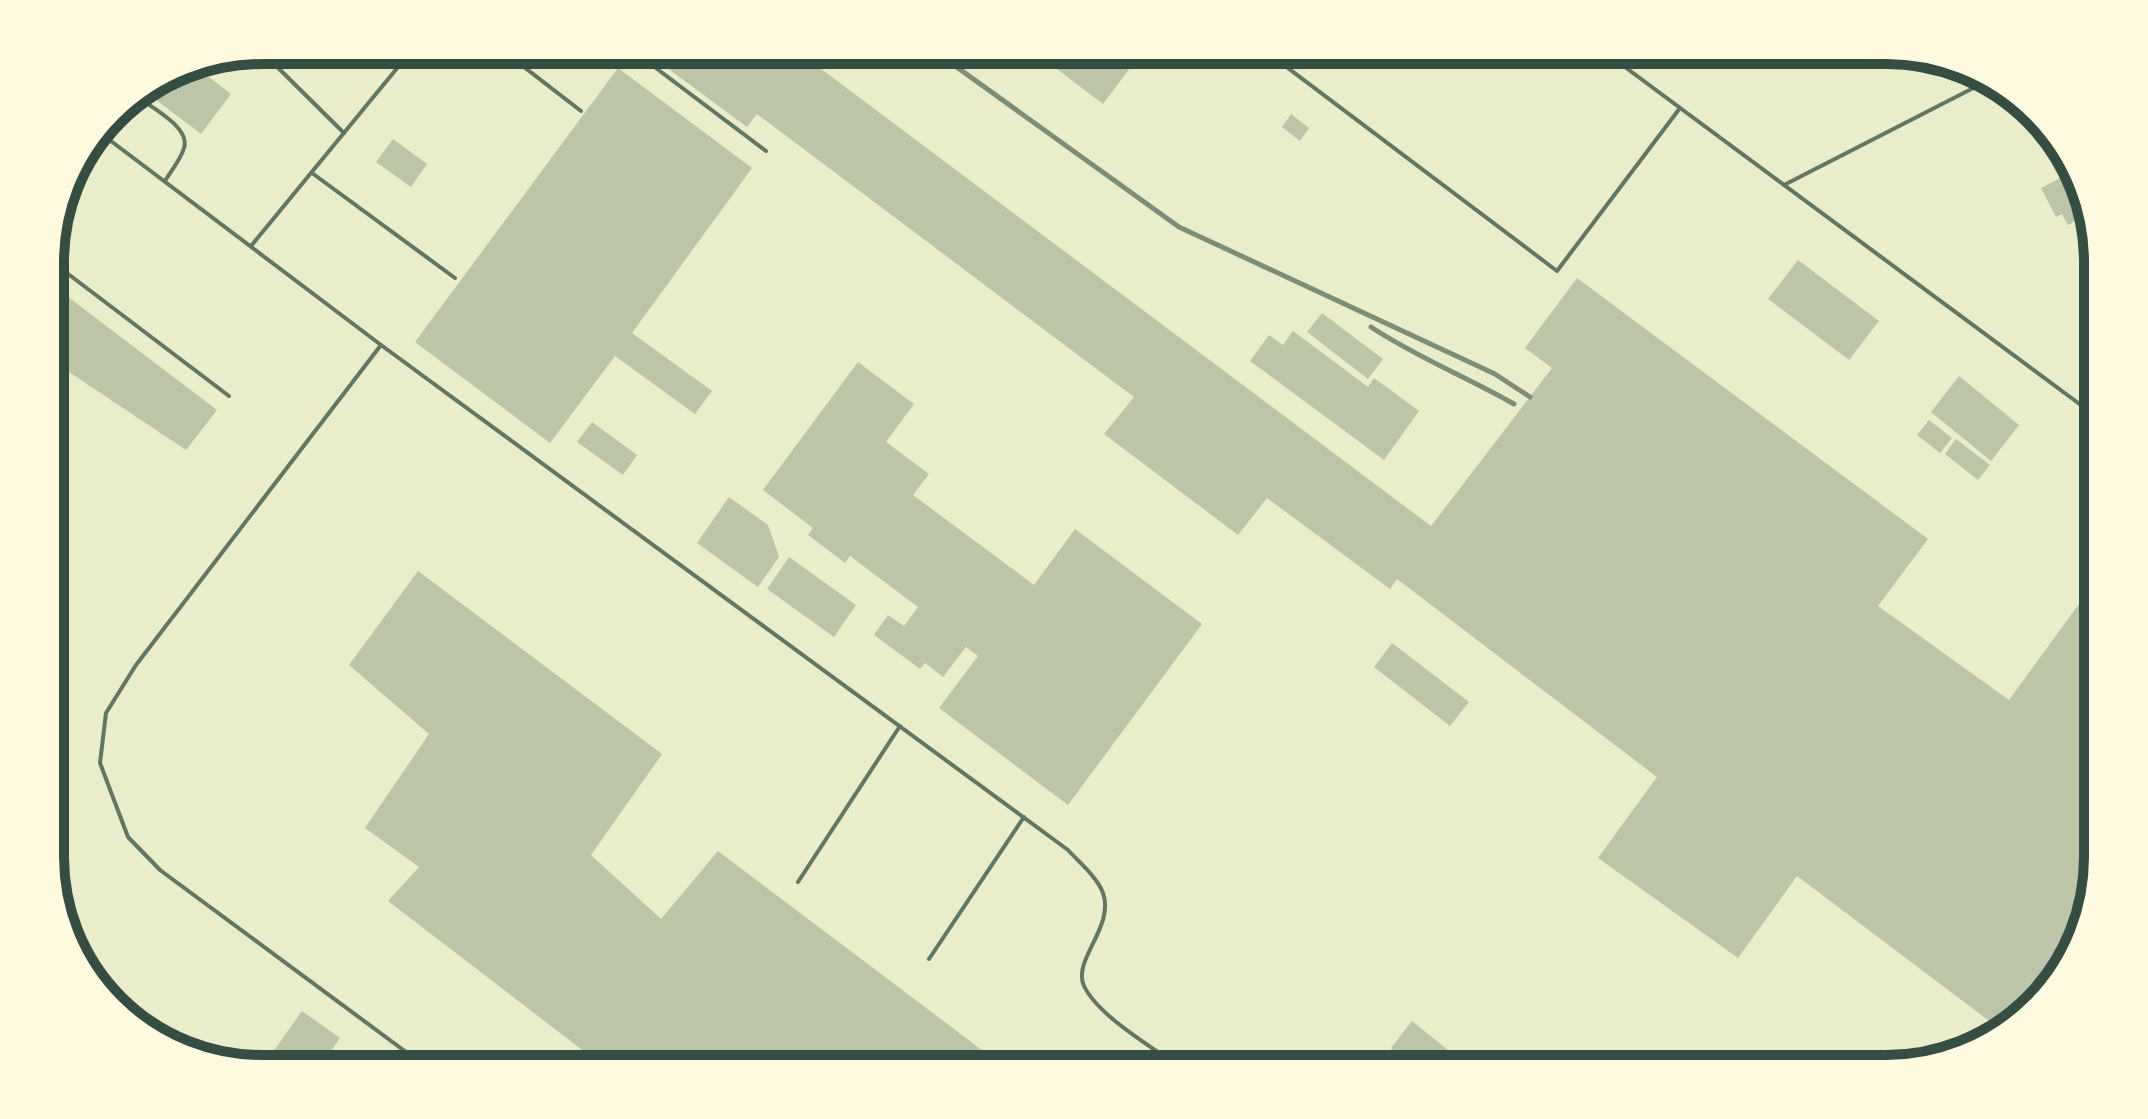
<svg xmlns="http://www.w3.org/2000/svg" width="2148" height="1119" viewBox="0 0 2148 1119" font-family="'Fira Sans',sans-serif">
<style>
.building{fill:#bcc5a7}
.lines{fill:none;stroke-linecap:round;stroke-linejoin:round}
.service{stroke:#617663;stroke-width:4}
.rail{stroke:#7c8e77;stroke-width:5}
.rim{fill:none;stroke:#344e41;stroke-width:10}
</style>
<rect width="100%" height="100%" fill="#e9edc9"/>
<g class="building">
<polygon points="643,50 796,50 1431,526 1552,368 1525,348 1577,278 1928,539 1878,606 2009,700 2097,579 2098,857 2076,951 2004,1032 1797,876 1738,958 1598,858 1657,777 1397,579 1390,589 1267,498 1238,535 1104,434 1134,397 757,114 747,127"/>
<polygon points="1032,50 1140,50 1142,52 1103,104"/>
<polygon points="192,64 231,94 201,134 143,90 181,66"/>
<polygon points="618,68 752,168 632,333 712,391 695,414 615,356 550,443 415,342"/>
<polygon points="1291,114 1309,128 1300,141 1282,127"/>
<polygon points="393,139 427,164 411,187 376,162"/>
<polygon points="2072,172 2089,214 2068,225 2062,214 2056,217 2041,188"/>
<polygon points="1798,260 1879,321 1849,360 1768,299"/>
<polygon points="51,284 217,410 186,450 57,364 51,373"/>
<polygon points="1322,313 1383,359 1368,379 1307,332"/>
<polygon points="1293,331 1368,387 1374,378 1419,411 1384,460 1250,361 1269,335 1283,345"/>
<polygon points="858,362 914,404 886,442 929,474 913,495 1034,585 1075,529 1202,624 1068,805 939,708 978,656 966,647 943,677 925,663 920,669 874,635 888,615 904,626 918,607 850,556 845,563 808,535 813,528 763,490"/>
<polygon points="1959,376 2019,425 1991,461 1931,412"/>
<polygon points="1929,420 1952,438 1940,453 1917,435"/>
<polygon points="592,422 637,455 623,475 577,442"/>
<polygon points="1956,439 1990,465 1978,480 1945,454"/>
<polygon points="51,457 67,471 51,493"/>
<polygon points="729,497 768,525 779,557 758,587 697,543"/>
<polygon points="789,557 856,605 834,637 767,589"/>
<polygon points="418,571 662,754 591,855 661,919 718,851 1007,1069 607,1069 388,901 419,867 365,828 429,734 349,665"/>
<polygon points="1392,643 1469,702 1450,726 1374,667"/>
<polygon points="302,1011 340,1038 318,1069 261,1069"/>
<polygon points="1412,1021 1459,1059 1451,1069 1417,1069 1391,1048"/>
</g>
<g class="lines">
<g class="service">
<polyline points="260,50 344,133"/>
<polyline points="502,50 581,111"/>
<polyline points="632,50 766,151"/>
<polyline points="1264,50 1557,271 1680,108"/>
<polyline points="1602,50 2097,417"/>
<path d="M135 95C149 106 191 127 184 148 181 159 171 171 165 181"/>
<path d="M99 132 381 345 1068 850C1080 863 1097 877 1103 893 1115 927 1072 960 1084 986 1099 1017 1153 1047 1182 1069"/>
<polyline points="312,173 455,278"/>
<polyline points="1784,185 1989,80"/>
<polyline points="251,246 412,50"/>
<polyline points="51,261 229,396"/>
<polyline points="381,345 136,665 106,713 100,763 128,837 160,870 429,1069"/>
<polyline points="798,882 900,726"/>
<polyline points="929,959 1024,817"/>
<polyline points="403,1069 412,1056"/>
</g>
<g class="rail">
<polyline points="933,50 1179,227 1495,374 1530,397"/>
<path d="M1371 327C1416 357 1467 377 1514 404"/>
</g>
</g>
<path d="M0 0H2148V1119H0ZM262 64H1886A198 198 0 0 1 2084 262V857A198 198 0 0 1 1886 1055H262A198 198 0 0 1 64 857V262A198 198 0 0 1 262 64Z" fill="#fefae0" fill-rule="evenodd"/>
<path class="rim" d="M262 64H1886A198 198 0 0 1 2084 262V857A198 198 0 0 1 1886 1055H262A198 198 0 0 1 64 857V262A198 198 0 0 1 262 64Z"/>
</svg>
